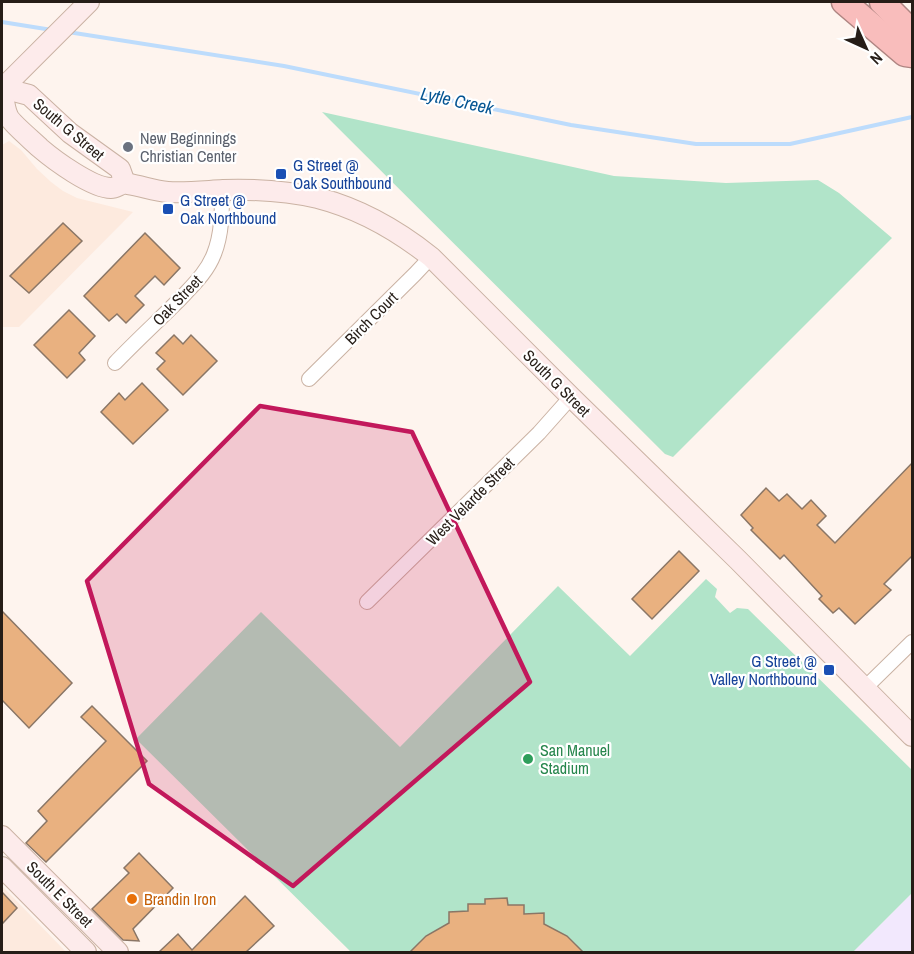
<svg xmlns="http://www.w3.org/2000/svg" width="914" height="954" viewBox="0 0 914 954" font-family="'Archivo Narrow',sans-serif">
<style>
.built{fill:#fdeade}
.industrial{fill:#f2e8fd}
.green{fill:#b1e4c9}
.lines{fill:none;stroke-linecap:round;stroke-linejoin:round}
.stream{stroke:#bddcfc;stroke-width:4}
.building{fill:#e9b180;stroke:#8a7666;stroke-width:1.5}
.street-casing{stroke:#cab2a3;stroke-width:16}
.secondary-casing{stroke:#cab2a3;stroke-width:22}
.highway-casing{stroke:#af8582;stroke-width:27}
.street{stroke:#fff;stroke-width:14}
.secondary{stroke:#fdebeb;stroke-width:20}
.highway{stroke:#f9bdbc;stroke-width:24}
.marked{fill:#c2185b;fill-opacity:0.2;stroke:#c2185b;stroke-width:4.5;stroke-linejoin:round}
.worship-dot{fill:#6b7280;stroke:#fff;stroke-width:2}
.transit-dot{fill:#1a4fb4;stroke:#fff;stroke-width:2}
.leisure-dot{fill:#2e9e5b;stroke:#fff;stroke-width:2}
.food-dot{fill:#e8710a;stroke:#fff;stroke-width:2}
.labels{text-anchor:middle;stroke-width:4.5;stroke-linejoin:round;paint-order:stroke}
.street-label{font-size:16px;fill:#261d17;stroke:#fff}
.worship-label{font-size:16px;fill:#5b616d;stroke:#fff;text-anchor:start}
.transit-label{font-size:16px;fill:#164399;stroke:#fff;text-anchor:start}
.leisure-label{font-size:16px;fill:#27864d;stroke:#fff;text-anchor:start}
.food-label{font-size:16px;fill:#c56008;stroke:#fff;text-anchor:start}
.water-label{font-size:18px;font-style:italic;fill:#055593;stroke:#fff}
</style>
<rect width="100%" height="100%" fill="#fef4ee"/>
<g class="built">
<polygon points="9,141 21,150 37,169 51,182 63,191 77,198 133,212 19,327 2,327 2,145"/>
<polygon points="2,886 66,952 2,952"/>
</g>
<polygon class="industrial" points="912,893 912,952 853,952"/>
<g class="green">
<polygon points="322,112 614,176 726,183 818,180 839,193 892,238 673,457 665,454"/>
<polygon points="706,579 717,589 715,597 730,613 737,608 748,609 912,770 912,893 853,952 351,952 136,739 261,612 400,747 558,586 630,656"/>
</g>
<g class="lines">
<g class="stream">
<polyline points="2,22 52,30"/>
<polyline points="68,32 284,66 571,125 696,144 790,144 912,117"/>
</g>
</g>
<g class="building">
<polygon points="63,223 82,241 29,293 10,276"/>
<polygon points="145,233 180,268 164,285 155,276 135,296 144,305 126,323 117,314 109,321 84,296"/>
<polygon points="69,310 95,336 79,353 85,360 67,378 34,345"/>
<polygon points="174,335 183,344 191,335 217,361 183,395 157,369 165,361 156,353"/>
<polygon points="142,383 168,410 133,444 101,412 119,393 125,400"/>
<polygon points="912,463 912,556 884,584 891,590 855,624 839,608 833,613 819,599 822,596 784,555 780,559 751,530 753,528 741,515 766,488 779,501 787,494 802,509 811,500 826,516 817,525 835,543"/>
<polygon points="679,551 699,571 652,619 632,599"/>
<polygon points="2,611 72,683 29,728 2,700"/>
<polygon points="92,706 147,761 46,862 26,843 47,821 38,811 106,741 81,717"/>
<polygon points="139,853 173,888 133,929 139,941 123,940 92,909 129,873 124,868"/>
<polygon points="2,892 17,908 2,924"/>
<polygon points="245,896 274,926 246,952 159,952 178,934 192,950"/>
<polygon points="507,898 508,905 524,905 524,914 544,913 544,924 567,936 583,952 410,952 426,936 449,923 449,912 468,911 468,904 485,904 485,899"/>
</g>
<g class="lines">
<defs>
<g id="street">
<path d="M115 363C136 341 159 320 181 298 194 284 207 272 214 254 222 234 222 212 222 190"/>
<polyline points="309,379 415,274 431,257"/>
<polyline points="367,602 539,433 571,397"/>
<polyline points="865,688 912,642"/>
</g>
<g id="secondary">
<polyline points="2,88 29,95 70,133 120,169 125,183"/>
<path d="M2 89C4 97 4 108 8 116 11 123 33 141 40 148 54 160 92 188 111 188 117 188 122 182 128 184 142 186 154 191 168 192 187 193 205 191 223 190 255 189 287 191 318 198 361 209 397 230 431 257L571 397 738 560 912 736"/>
<polyline points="2,89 89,2"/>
<polyline points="2,836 118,952"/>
<polyline points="2,867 86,952"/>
</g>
<g id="highway">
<polyline points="844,2 905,54 912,55"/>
<polyline points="882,2 912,32"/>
</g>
</defs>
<use href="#street" class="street-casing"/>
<use href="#secondary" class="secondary-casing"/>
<use href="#highway" class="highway-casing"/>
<use href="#street" class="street"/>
<use href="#secondary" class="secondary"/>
<use href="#highway" class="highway"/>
</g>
<path class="marked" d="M260 406 412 432 530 682 293 886 149 784 87 581Z"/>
<circle class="worship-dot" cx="128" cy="147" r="6"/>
<g class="transit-dot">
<rect x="275" y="168" width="12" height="12" rx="3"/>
<rect x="162" y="203" width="12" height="12" rx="3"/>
<rect x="823" y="664" width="12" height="12" rx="3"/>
</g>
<circle class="leisure-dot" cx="528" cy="759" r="6"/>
<circle class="food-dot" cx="132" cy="899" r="6"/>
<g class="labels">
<g class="street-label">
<text transform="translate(69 129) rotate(40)" y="6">South G Street</text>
<text transform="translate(177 300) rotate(-46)" y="6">Oak Street</text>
<text transform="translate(371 318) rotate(-45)" y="6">Birch Court</text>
<text transform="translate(557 383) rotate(45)" y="6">South G Street</text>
<text transform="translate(470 501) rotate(-45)" y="6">West Velarde Street</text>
<text transform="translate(60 894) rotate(45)" y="6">South E Street</text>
</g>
<g class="worship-label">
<text x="140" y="144">New Beginnings<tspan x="140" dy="18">Christian Center</tspan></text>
</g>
<g class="transit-label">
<text x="293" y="171">G Street @<tspan x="293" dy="18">Oak Southbound</tspan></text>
<text x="180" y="206">G Street @<tspan x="180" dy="18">Oak Northbound</tspan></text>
<text x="817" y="667" text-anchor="end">G Street @<tspan x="817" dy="18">Valley Northbound</tspan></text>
</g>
<g class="leisure-label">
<text x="540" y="756">San Manuel<tspan x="540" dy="18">Stadium</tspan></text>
</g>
<g class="food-label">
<text x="144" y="905">Brandin Iron</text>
</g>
<g class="water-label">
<text transform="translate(457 101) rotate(12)" y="6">Lytle Creek</text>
</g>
</g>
<rect width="914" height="954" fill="none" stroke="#261d17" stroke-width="6"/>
<g transform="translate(866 48) rotate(135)" stroke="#ffffff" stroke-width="4.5" paint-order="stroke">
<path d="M0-4.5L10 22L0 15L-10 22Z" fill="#261d17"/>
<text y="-9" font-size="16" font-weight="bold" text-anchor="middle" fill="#261d17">N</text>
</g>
</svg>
